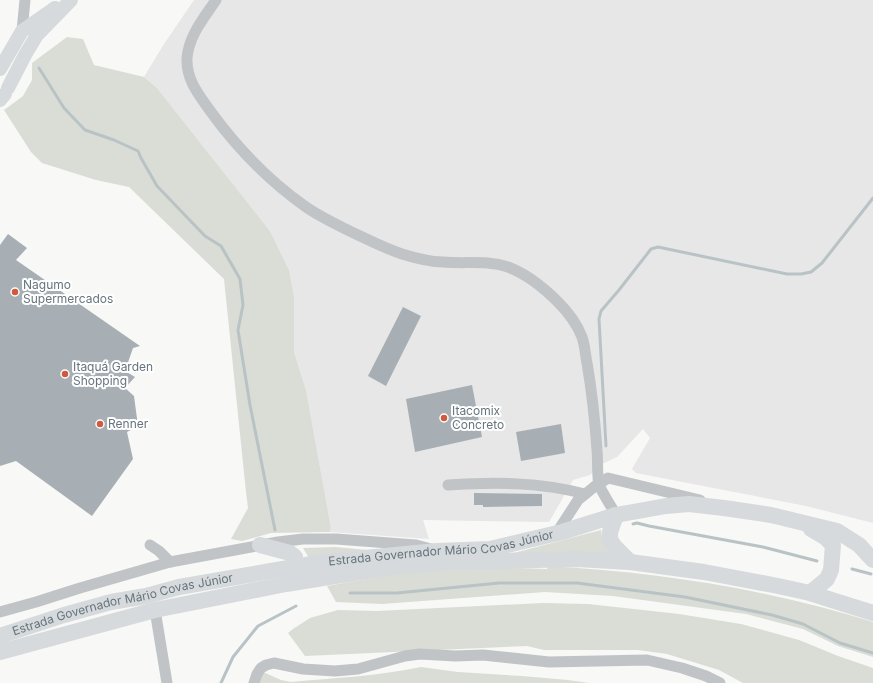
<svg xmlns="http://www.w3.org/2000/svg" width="873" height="683" viewBox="0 0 873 683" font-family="Inter,sans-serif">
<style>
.built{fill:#e6e7e6}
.green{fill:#d9ddd6}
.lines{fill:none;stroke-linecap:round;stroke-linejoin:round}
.stream{stroke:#b9c3c6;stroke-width:3}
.building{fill:#a8afb4}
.minor{stroke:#c0c4c7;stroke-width:11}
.major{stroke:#d6dadd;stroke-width:14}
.highway{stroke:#d6dadd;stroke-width:16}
.poi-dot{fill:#ce5b40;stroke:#fff;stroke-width:1.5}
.labels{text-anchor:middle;stroke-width:4;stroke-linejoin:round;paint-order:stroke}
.poi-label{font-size:12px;fill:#66757d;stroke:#fff;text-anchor:start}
.street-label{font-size:12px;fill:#66757d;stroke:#fff}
</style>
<rect width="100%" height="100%" fill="#f8f8f6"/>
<polygon class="built" points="194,0 873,0 873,523 806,506 636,473 632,469 650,438 643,429 617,457 602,464 590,475 573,480 549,522 423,520 429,539 330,532 331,528 306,390 294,352 294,296 289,270 270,231 157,88 144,77 164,44"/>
<g class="green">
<polygon points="67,37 83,39 94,65 144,77 157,88 270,231 289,270 294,296 294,352 306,390 331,528 330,532 271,533 242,541 231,539 248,508 246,492 224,279 129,187 96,180 42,163 31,152 4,110 23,96 32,80 32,63"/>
<polygon points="601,530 602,536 611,556 510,554"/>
<polygon points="335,547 368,550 309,558 303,548"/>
<path d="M548 566C658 572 767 589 873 622V657L838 646 803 629 746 614 613 596 545 592 382 604 336 602 327 586 405 572 485 567 547 569Z"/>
<polygon points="543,603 588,604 679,614 741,624 799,640 838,656 873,668 873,683 743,683 719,670 667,654 638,650 544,650 527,646 305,656 288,633 293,629 310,618 338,610 377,611"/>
<path d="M421 667 458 672 522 676 568 680 589 683H257L263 672 281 680 291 682C334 678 379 676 421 667Z"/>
</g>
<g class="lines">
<g class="stream">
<polyline points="39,68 64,108 85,130 114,140 138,151 141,158 157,186 205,236 221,246 240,279 243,305 238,330 250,405 275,530"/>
<polyline points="606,446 599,319 601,311 619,290 651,249 658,247 787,274 801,274 811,272 822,263 873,198"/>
<polyline points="633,524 637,523 649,526 763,547 817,561"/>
<polyline points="852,569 871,574"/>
<polyline points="350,593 397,593 499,583 577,583 685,597 772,615 803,624 840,643 873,653"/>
<polyline points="221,683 233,657 258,626 296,606"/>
</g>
</g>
<g class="building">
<polygon points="8,234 27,248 16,260 140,346 133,348 125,371 135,377 125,388 134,396 138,426 127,432 133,459 92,516 16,461 0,466 0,245"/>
<polygon points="403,307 421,316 386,386 368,376"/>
<polygon points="472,385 482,437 415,452 406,399"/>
<polygon points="561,424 565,453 521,461 516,432"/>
<polygon points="474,493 542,494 542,506 483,507 483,505 474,505"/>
</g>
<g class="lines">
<g class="minor">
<path d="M216 0C204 18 189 35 187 58 186 80 199 95 211 112 238 149 269 181 306 207 322 218 341 227 360 236 373 242 387 249 402 254 415 258 429 262 443 262 465 264 487 260 508 267 527 274 544 288 558 302 567 311 577 324 582 337 585 345 585 354 587 363 592 392 595 421 597 450 598 459 597 478 599 485 603 494 611 506 616 515"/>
<polyline points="22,31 25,0"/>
<path d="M448 485C495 482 540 482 585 494"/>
<polyline points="556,534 578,500 594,487 608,478 700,500"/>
<polyline points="150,545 159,551 170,562"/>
<polyline points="155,610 167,683"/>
<polyline points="0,612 36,602 80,588 170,562 278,542 303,539 336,539 416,545 431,549"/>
<polyline points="254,683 257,674 261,668 266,665 274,663 303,669 335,671 358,669 405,656 420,654 455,656 483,655 549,662 647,660 682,668 706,676 720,683"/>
</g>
<g class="major">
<polyline points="0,69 22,31 55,8"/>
<polyline points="8,88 25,55 37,35 71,0"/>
<polyline points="0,100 5,94"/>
</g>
<g class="highway">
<polyline points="616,515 610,532 610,540 615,547 630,562"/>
<polyline points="260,545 290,553 295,557 295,567 291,575"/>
<polyline points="810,593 827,579 831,570 833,545 826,538 811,529"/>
<path id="s1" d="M0 636 64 615 111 602 146 596 179 587 323 562 437 551 490 549 562 532 616 515 666 506 689 504 724 508 771 515 837 531 859 545 873 560"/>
<polyline points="0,652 155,610 286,584 391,567 457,562 576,559 630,562 704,572 778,586 810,593 873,613"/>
</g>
</g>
<g class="poi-dot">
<circle cx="15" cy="292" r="4"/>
<circle cx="65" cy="374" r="4"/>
<circle cx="444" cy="418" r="4"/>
<circle cx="100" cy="424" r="4"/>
</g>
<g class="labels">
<g class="poi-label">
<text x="23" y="289">Nagumo<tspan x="23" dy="14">Supermercados</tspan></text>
<text x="73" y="371">Itaquá Garden<tspan x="73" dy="14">Shopping</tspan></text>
<text x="452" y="415">Itacomix<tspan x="452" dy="14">Concreto</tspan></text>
<text x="108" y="428">Renner</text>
</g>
<g class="street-label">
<text dy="4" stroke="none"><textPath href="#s1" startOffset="451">Estrada Governador Mário Covas Júnior</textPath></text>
<text dy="4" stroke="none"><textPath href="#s1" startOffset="127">Estrada Governador Mário Covas Júnior</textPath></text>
</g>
</g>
</svg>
